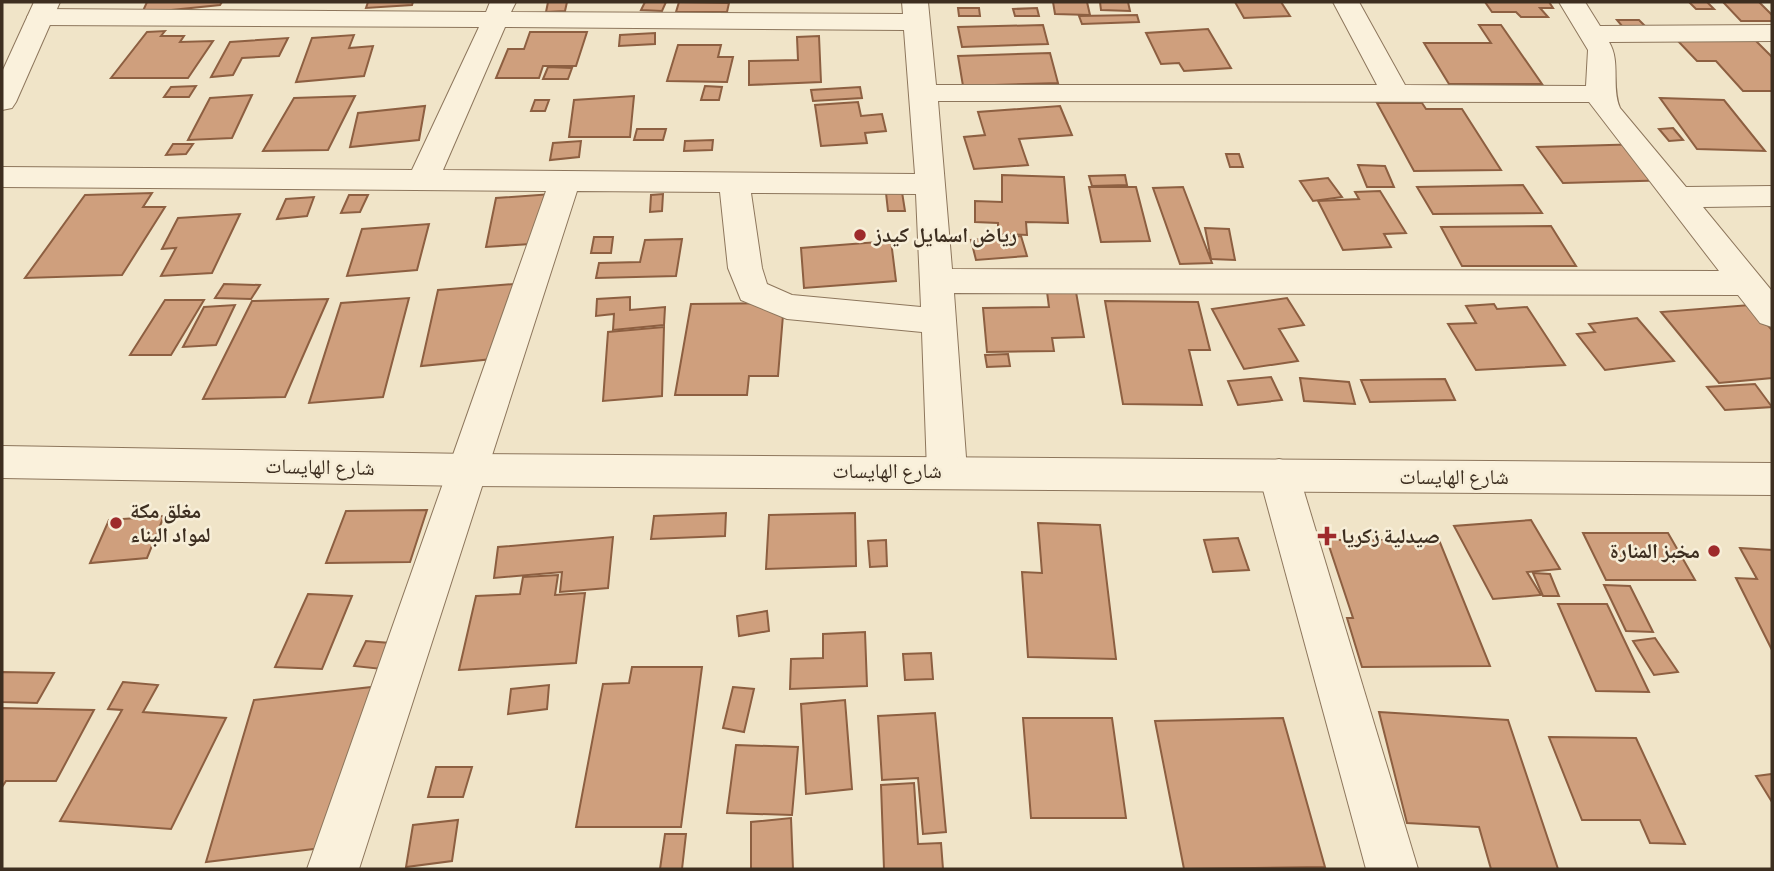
<svg xmlns="http://www.w3.org/2000/svg" width="1774" height="871" viewBox="0 0 1774 871" font-family="Bitter,'Noto Naskh Arabic',serif">
<style>
.building{fill:#cf9f7d;stroke:#8d5f41;stroke-width:2}
.lines{fill:none;stroke-linecap:round;stroke-linejoin:round}
.minor-casing{stroke:#8d765c;stroke-width:2}
.tertiary-casing{stroke:#8d765c;stroke-width:2}
.minor{fill:#faf1dc;fill-rule:evenodd}
.tertiary{fill:#faf1dc;fill-rule:evenodd}
.poi-dot{fill:#9e2a2b;stroke:#f7eed8;stroke-width:2.5}
.labels{text-anchor:middle;stroke-width:5;stroke-linejoin:round;paint-order:stroke}
.poi-label{font-size:21px;font-weight:bold;fill:#3d2e20;stroke:#f7eed8;text-anchor:start}
.street-label{font-size:21px;fill:#3d2e20;stroke:#f7eed8}
</style>
<rect width="100%" height="100%" fill="#f0e4c8"/>
<g class="building">
<polygon points="147,2 222,2 220,5 142,13"/>
<polygon points="368,2 413,2 412,5 366,8"/>
<polygon points="548,2 567,2 565,11 546,12"/>
<polygon points="645,2 666,2 662,11 641,10"/>
<polygon points="679,2 680,2 729,3 727,12 676,12"/>
<polygon points="1053,2 1087,2 1090,15 1055,14"/>
<polygon points="1100,2 1128,2 1130,11 1101,10"/>
<polygon points="1235,2 1281,2 1290,16 1244,18"/>
<polygon points="1485,2 1549,2 1553,8 1540,8 1548,17 1521,17 1516,12 1492,12"/>
<polygon points="1689,2 1707,2 1714,9 1696,9"/>
<polygon points="1723,2 1759,2 1772,15 1772,21 1741,21"/>
<polygon points="958,8 979,8 980,16 959,16"/>
<polygon points="1037,8 1039,16 1015,16 1013,9"/>
<polygon points="1137,15 1139,22 1082,24 1079,16"/>
<polygon points="1617,20 1639,20 1645,26 1622,26"/>
<polygon points="1043,25 1048,44 962,47 958,27"/>
<polygon points="1479,25 1501,25 1542,84 1449,84 1424,43 1491,43"/>
<polygon points="1208,29 1231,68 1184,71 1179,63 1161,64 1146,33"/>
<polygon points="165,31 161,36 184,36 180,42 213,41 188,78 111,78 147,32"/>
<polygon points="530,32 587,32 576,66 543,66 539,78 496,78 508,49 524,49"/>
<polygon points="655,33 655,44 619,46 620,35"/>
<polygon points="354,35 349,48 373,46 364,76 296,82 312,38"/>
<polygon points="819,36 821,82 749,85 749,61 798,60 797,37"/>
<polygon points="288,38 279,56 242,58 233,75 211,77 230,42"/>
<polygon points="1677,40 1755,40 1772,57 1772,91 1743,91 1716,61 1697,61"/>
<polygon points="678,45 721,45 718,57 733,57 727,82 667,81"/>
<polygon points="1050,53 1058,83 963,86 958,56"/>
<polygon points="548,67 572,68 568,79 543,79"/>
<polygon points="196,86 189,97 164,97 171,87"/>
<polygon points="705,86 722,87 719,100 701,100"/>
<polygon points="860,87 862,98 813,101 811,90"/>
<polygon points="252,95 232,138 188,140 210,98"/>
<polygon points="355,96 328,150 263,151 294,98"/>
<polygon points="634,96 630,137 569,137 574,100"/>
<polygon points="1660,98 1724,100 1765,151 1697,149"/>
<polygon points="535,100 549,100 545,111 531,111"/>
<polygon points="858,102 861,116 882,114 886,131 865,133 867,143 821,146 815,105"/>
<polygon points="1377,103 1422,103 1426,109 1462,109 1501,170 1414,171"/>
<polygon points="425,106 419,140 350,147 358,113"/>
<polygon points="1060,106 1072,135 1019,139 1028,165 974,169 964,137 985,135 978,112"/>
<polygon points="1673,128 1683,140 1669,141 1659,129"/>
<polygon points="637,129 666,129 663,140 634,140"/>
<polygon points="713,140 712,150 684,151 685,141"/>
<polygon points="581,141 579,157 550,160 553,143"/>
<polygon points="173,144 193,144 186,154 166,155"/>
<polygon points="1646,144 1676,180 1563,183 1537,147"/>
<polygon points="1226,154 1239,154 1243,167 1230,167"/>
<polygon points="1358,165 1385,166 1394,187 1367,187"/>
<polygon points="1002,175 1064,177 1068,223 1026,222 1027,235 998,234 998,223 975,222 975,201 1002,202"/>
<polygon points="1125,175 1127,185 1092,186 1089,176"/>
<polygon points="1328,178 1342,197 1313,201 1300,181"/>
<polygon points="1523,185 1542,213 1433,214 1417,187"/>
<polygon points="1089,187 1136,187 1150,241 1101,242"/>
<polygon points="1183,187 1212,263 1180,264 1153,188"/>
<polygon points="1380,191 1406,233 1384,234 1391,247 1343,250 1318,201 1359,199 1355,192"/>
<polygon points="902,192 905,211 888,211 886,193"/>
<polygon points="152,193 143,207 165,207 122,275 25,278 85,195"/>
<polygon points="552,194 545,243 486,247 496,198"/>
<polygon points="663,194 662,211 650,212 651,195"/>
<polygon points="349,195 368,195 360,212 341,213"/>
<polygon points="314,197 307,216 277,219 286,199"/>
<polygon points="240,214 212,273 161,276 176,248 162,249 178,218"/>
<polygon points="429,224 417,270 347,276 362,229"/>
<polygon points="1551,226 1576,266 1462,266 1441,227"/>
<polygon points="1205,228 1229,229 1235,260 1211,259"/>
<polygon points="1021,236 1027,256 976,260 971,240"/>
<polygon points="594,237 613,237 611,253 591,253"/>
<polygon points="682,239 676,276 596,278 599,263 640,262 645,240"/>
<polygon points="891,241 896,281 804,288 801,248"/>
<polygon points="224,284 260,285 251,299 215,298"/>
<polygon points="514,284 503,358 421,366 438,290"/>
<polygon points="1047,292 1076,292 1084,337 1052,338 1054,351 987,352 983,308 1049,307"/>
<polygon points="630,297 630,310 665,307 664,325 613,330 614,314 596,316 597,299"/>
<polygon points="409,298 383,397 309,403 341,303"/>
<polygon points="1287,298 1304,325 1279,329 1298,361 1244,369 1212,309"/>
<polygon points="328,299 285,397 203,399 252,301"/>
<polygon points="165,300 204,300 171,355 130,355"/>
<polygon points="1105,301 1198,302 1210,350 1189,350 1202,405 1123,404"/>
<polygon points="784,303 778,376 749,376 747,395 675,395 691,304"/>
<polygon points="1494,304 1497,309 1527,307 1565,365 1476,370 1448,324 1476,323 1466,306"/>
<polygon points="235,305 216,345 183,347 204,307"/>
<polygon points="1750,305 1772,330 1772,378 1719,383 1661,312"/>
<polygon points="1637,318 1674,361 1605,370 1577,334 1595,332 1589,324"/>
<polygon points="664,327 662,396 603,401 608,332"/>
<polygon points="1008,354 1010,366 987,367 985,355"/>
<polygon points="1271,377 1282,400 1238,405 1228,381"/>
<polygon points="1300,378 1349,382 1355,404 1304,401"/>
<polygon points="1445,379 1455,400 1370,402 1361,380"/>
<polygon points="1755,384 1772,407 1725,410 1707,387"/>
<polygon points="427,510 410,562 326,563 346,511"/>
<polygon points="726,513 725,536 651,539 654,516"/>
<polygon points="855,513 856,566 766,569 769,515"/>
<polygon points="164,516 147,558 90,563 109,520"/>
<polygon points="1531,520 1560,569 1527,572 1541,595 1493,599 1454,526"/>
<polygon points="1038,523 1100,525 1116,659 1028,657 1022,572 1042,573"/>
<polygon points="1583,533 1668,533 1695,580 1606,580"/>
<polygon points="613,537 608,588 560,592 562,572 494,578 498,547"/>
<polygon points="1238,538 1249,570 1213,572 1204,540"/>
<polygon points="886,540 887,566 870,567 868,541"/>
<polygon points="1327,540 1439,540 1490,666 1362,667 1347,618 1353,618"/>
<polygon points="1740,548 1772,550 1772,650 1736,578 1757,579"/>
<polygon points="1533,573 1550,574 1559,596 1543,596"/>
<polygon points="558,575 555,595 585,593 576,663 459,670 476,596 520,594 523,577"/>
<polygon points="1604,585 1630,586 1653,632 1626,631"/>
<polygon points="308,594 352,596 322,669 275,667"/>
<polygon points="1558,604 1607,604 1649,692 1596,691"/>
<polygon points="767,611 769,631 739,636 737,616"/>
<polygon points="865,632 867,686 790,689 791,659 823,658 823,634"/>
<polygon points="1655,638 1678,672 1654,675 1633,641"/>
<polygon points="366,641 402,644 391,670 354,666"/>
<polygon points="931,653 933,679 905,680 903,654"/>
<polygon points="632,667 702,667 681,827 576,827 603,684 629,683"/>
<polygon points="2,672 54,673 37,703 2,702"/>
<polygon points="123,682 158,685 143,712 226,718 171,829 60,821 122,710 108,709"/>
<polygon points="549,685 547,709 508,714 511,689"/>
<polygon points="372,687 338,846 206,862 254,700"/>
<polygon points="733,687 754,689 744,732 723,728"/>
<polygon points="845,700 852,789 806,794 801,704"/>
<polygon points="2,708 94,710 56,781 6,781 2,787"/>
<polygon points="1379,712 1508,720 1558,869 1491,869 1479,827 1407,823"/>
<polygon points="935,713 946,832 923,834 918,778 882,780 878,716"/>
<polygon points="1023,718 1112,718 1126,818 1031,818"/>
<polygon points="1283,718 1325,867 1184,869 1155,721"/>
<polygon points="1549,737 1636,738 1685,844 1650,843 1640,820 1582,820"/>
<polygon points="736,745 798,747 792,815 727,813"/>
<polygon points="436,767 472,767 463,797 428,797"/>
<polygon points="1772,774 1772,802 1756,776"/>
<polygon points="914,783 918,844 941,843 943,869 884,869 881,785"/>
<polygon points="791,818 793,869 751,869 751,822"/>
<polygon points="458,820 452,861 406,867 413,825"/>
<polygon points="665,834 686,834 682,869 660,869"/>
</g>
<g class="lines">
<defs>
<g id="minor">
<path d="M490 2H516L511 12 903 14 902 2H928L936 85H1377L1333 2H1359L1405 85 1586 86 1588 50 1559 2H1585L1600 26 1772 25V41L1609 42C1621 61 1611 87 1620 108L1686 187 1772 186V206L1703 207 1772 291V327L1760 323 1738 295 954 293 967 471 961 482 947 487 933 482 927 471 922 332 787 319 741 300 728 268 720 192 577 191 359 869H307L546 191 2 187V167L412 170 479 27 40 25 31 22 27 17 31 12 40 9 486 12ZM505 27 904 30 915 174 443 170ZM938 101 1589 102 1719 271 952 269ZM751 193 916 194 921 307 792 295 767 284 762 268Z"/>
<polygon points="1279,459 1293,463 1299,475 1418,869 1366,869 1259,475 1265,463"/>
</g>
<g id="tertiary">
<polygon points="34,2 60,2 16,102 12,108 2,110 2,72"/>
<polygon points="2,446 470,454 1772,463 1772,495 470,486 2,478"/>
</g>
</defs>
<use href="#minor" class="minor-casing"/>
<use href="#tertiary" class="tertiary-casing"/>
<use href="#minor" class="minor"/>
<use href="#tertiary" class="tertiary"/>
</g>
<g class="poi-dot">
<circle cx="860" cy="235" r="7"/>
<circle cx="116" cy="523" r="7"/>
<path d="M1323.5 525.5h7v7h7v7h-7v7h-7v-7h-7v-7h7z"/>
<circle cx="1714" cy="551" r="7"/>
</g>
<g class="labels">
<g class="poi-label">
<text x="874" y="242">رياض اسمايل كيدز</text>
<text x="130" y="518">مغلق مكة<tspan x="130" dy="24">لمواد البناء</tspan></text>
<text x="1341" y="543">صيدلية زكريا</text>
<text x="1700" y="558" text-anchor="end">مخبز المنارة</text>
</g>
<g class="street-label">
<text transform="translate(320 467) rotate(1)" y="7">شارع الهايسات</text>
<text x="887" y="478">شارع الهايسات</text>
<text x="1454" y="484">شارع الهايسات</text>
</g>
</g>
<rect width="1774" height="871" fill="none" stroke="#3d2e20" stroke-width="7"/>
</svg>
